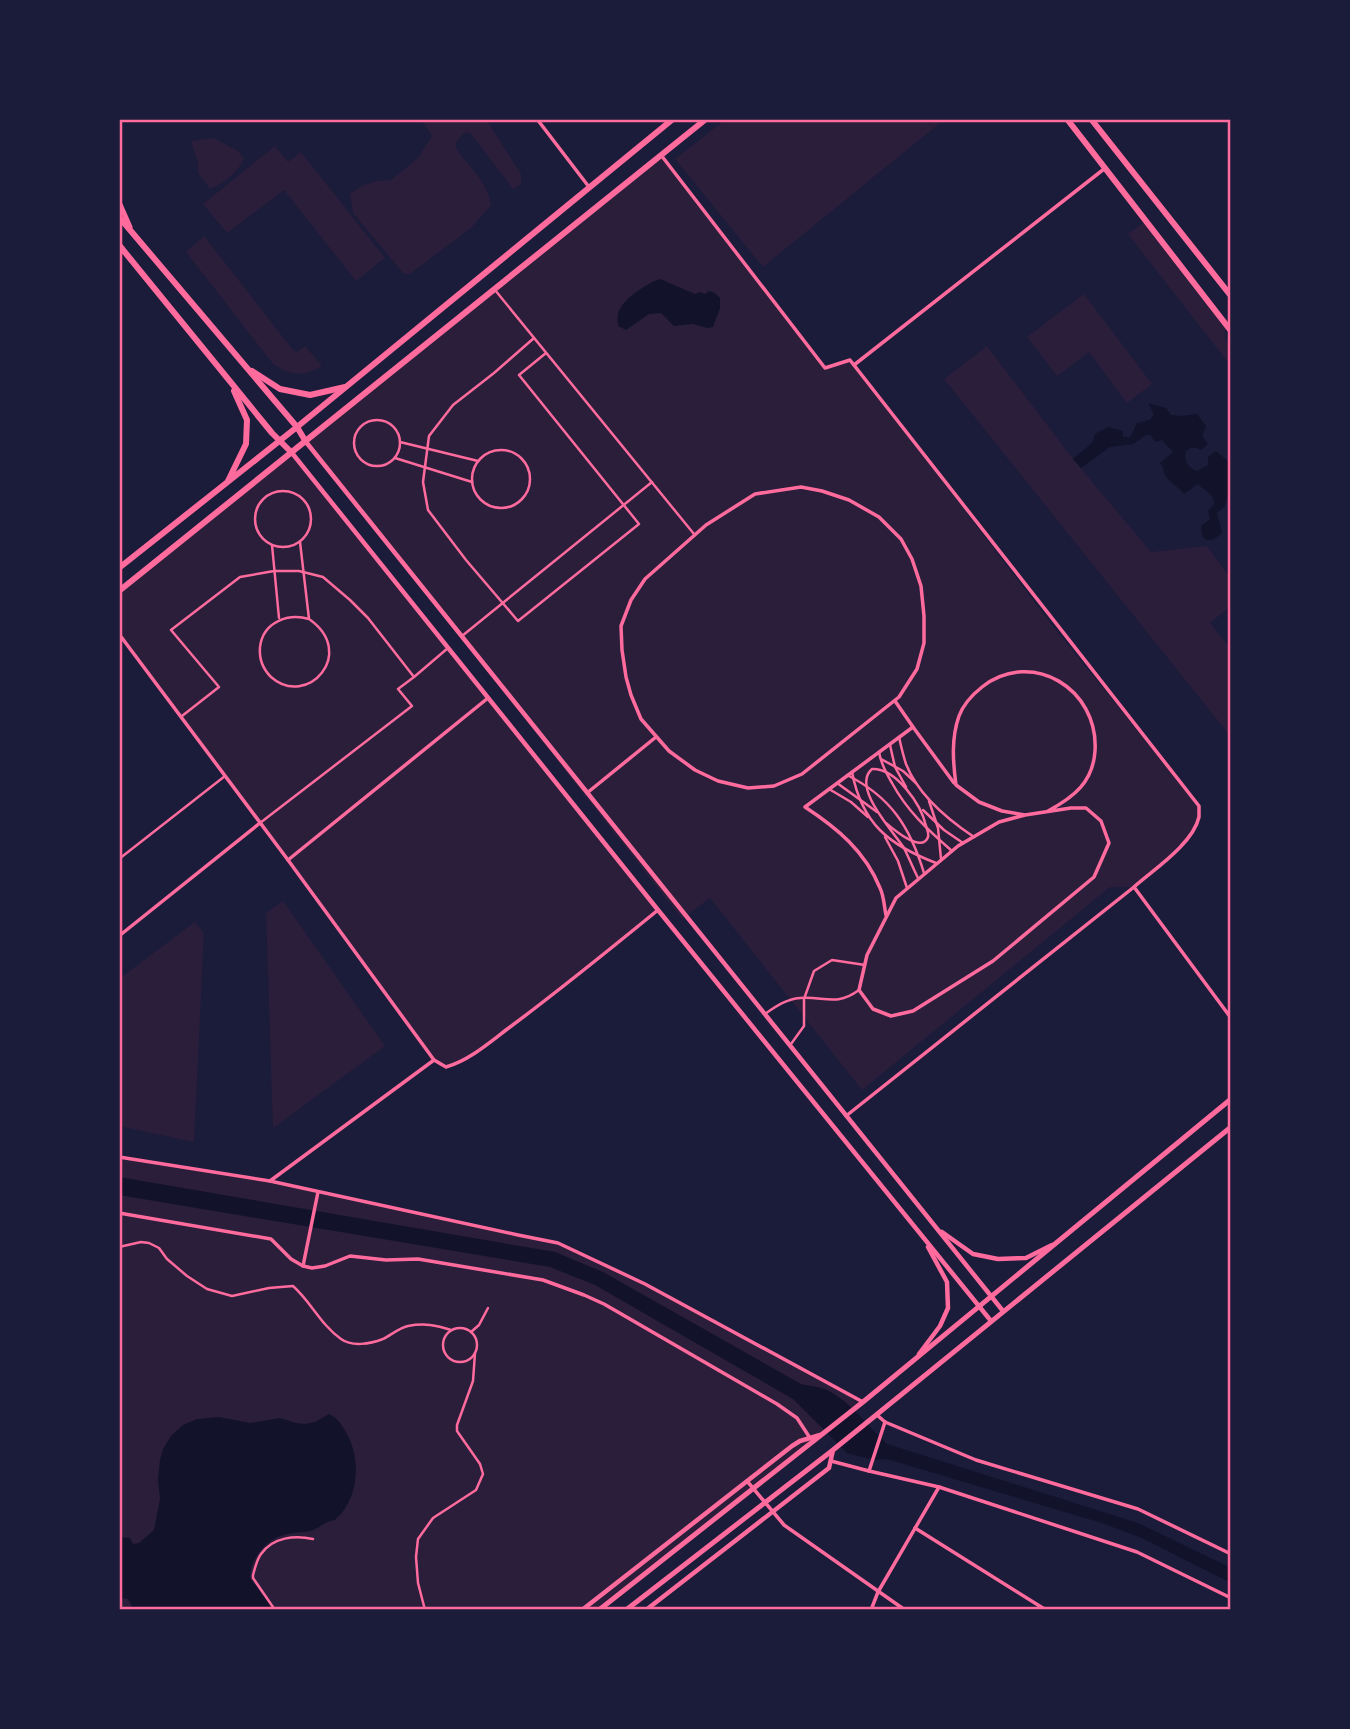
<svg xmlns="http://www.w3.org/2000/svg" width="1350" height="1729" viewBox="0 0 1350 1729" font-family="Raleway,sans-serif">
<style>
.green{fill:#2a1e3b}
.water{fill:#12122b}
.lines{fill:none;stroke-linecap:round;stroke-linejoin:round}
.pedestrian{stroke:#ff6b9d;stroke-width:2.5}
.minor{stroke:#ff6b9d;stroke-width:3.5}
.tertiary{stroke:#ff6b9d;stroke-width:4.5}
.secondary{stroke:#ff6b9d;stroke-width:5}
.primary{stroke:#ff6b9d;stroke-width:6}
.trunk{stroke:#ff6b9d;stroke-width:6}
.neatline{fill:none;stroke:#ff6b9d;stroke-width:2.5}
</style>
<rect width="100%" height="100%" fill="#1b1b3a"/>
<g class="green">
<path d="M421 119H486L521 174V184L513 189 471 134 467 132 462 135 456 142V148C468 166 488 182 491 205L471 228 410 274H404L353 213 350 194 364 185 378 181 391 180 418 158 432 136Z"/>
<polygon points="726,119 945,119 763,267 675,159"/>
<path d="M214 138 238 151 244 159C237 173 224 183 210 189L198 173V163L191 141Z"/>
<polygon points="275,146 288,162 301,152 385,258 356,281 284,190 227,233 203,204"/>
<path d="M661 155 825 368 850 360 1055 629 1199 806C1199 810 1199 813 1199 817 1193 844 1153 870 1134 887H1110L862 1090 710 898 682 919 306 442Z"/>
<polygon points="1146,221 1225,323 1225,339 1231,347 1231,366 1128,234"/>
<path d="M204 236 293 350 297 352 305 346 322 366C303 377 291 376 273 364L186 252Z"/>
<polygon points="1084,294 1152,384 1127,403 1089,352 1057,376 1027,337"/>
<polygon points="987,346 1073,459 1151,552 1207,546 1231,579 1231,606 1210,623 1231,649 1231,737 944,379"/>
<polygon points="292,453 658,910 545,1001 473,1054 446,1067 434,1060 119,634 119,591"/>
<polygon points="283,901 385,1046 273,1128 266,913"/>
<polygon points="195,922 204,933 194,1142 119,1126 119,979"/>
<polygon points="119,1157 270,1181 558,1243 645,1284 863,1402 599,1610 119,1610"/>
</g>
<g class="water">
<path d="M660 279 695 294 700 292 705 294 709 291 715 293 720 298V308L713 327 707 328 693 324 674 326 661 313 649 314 626 330 618 326C618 322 617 318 618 314 621 300 647 283 660 279Z"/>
<path d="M1148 403 1166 408 1171 415 1182 416 1197 414 1206 426 1202 436 1208 444 1201 450C1195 446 1191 447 1186 451 1184 460 1187 468 1197 471L1208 465V457L1216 451 1229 462V489L1225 506 1217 513C1218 520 1221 525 1222 533 1211 543 1201 544 1201 526L1210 519 1208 511 1214 504C1214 492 1204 491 1198 484L1184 494C1177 484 1164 482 1163 467L1160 463 1173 452 1162 440 1155 442 1151 435H1146L1133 444 1110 447 1081 468 1073 459 1092 443 1095 434 1108 427 1123 431V437H1130L1137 423 1150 420 1154 414Z"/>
<path d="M119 1177 555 1252 603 1272 801 1384C809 1386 817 1386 824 1389 847 1397 869 1428 887 1444L1138 1523 1231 1568V1583L1142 1538 1102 1523 887 1459 874 1460 847 1453 793 1399 595 1285 550 1267 119 1195Z"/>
<path d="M329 1414C336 1417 340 1422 344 1429 362 1456 360 1498 335 1520 325 1521 319 1529 310 1531 302 1533 294 1532 287 1534 267 1538 250 1558 250 1578L274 1610H134L128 1599 119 1598V1537L130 1538 133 1544 139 1543 154 1530 160 1499 158 1479 160 1460 163 1449 171 1436 183 1425 197 1419 219 1417 250 1423 280 1418 296 1423 305 1424 315 1422Z"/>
</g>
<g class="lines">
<g class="pedestrian">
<polyline points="495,290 694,534"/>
<polyline points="534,338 494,373 453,405 429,436 423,482 428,510 466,560 518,621 639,524 519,375 546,353"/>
<circle cx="377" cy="443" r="23"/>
<polyline points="400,442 478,461"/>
<circle cx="501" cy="479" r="29"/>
<polyline points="395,458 472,482"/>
<circle cx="283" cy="519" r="28"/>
<path d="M300 542 309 619C358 653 307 709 271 677 263 669 259 658 260 647 263 622 288 613 309 619"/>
<polyline points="272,545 279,618"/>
<polyline points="462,636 652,482"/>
<polyline points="182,716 219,687 171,630 240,577 274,571 299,571 323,577 350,600 368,618 414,677 448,648"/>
<path d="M899 737C901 746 903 755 906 764 918 795 947 819 974 837"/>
<polyline points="890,745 895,767 906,787"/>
<path d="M879 752C881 764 886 773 892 783 907 811 928 830 952 851"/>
<polyline points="881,759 903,771 916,783"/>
<path d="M852 772C862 824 889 845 936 863"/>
<path d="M847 775C891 797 910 827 924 873"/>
<polyline points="837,783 877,812"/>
<polyline points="829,789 851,802 868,817"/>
<polyline points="929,801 938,828 941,859"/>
<polyline points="923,810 944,830 963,843"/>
<polyline points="260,823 412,706 398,689 414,677"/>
<path d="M886 823C893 829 922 854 928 837 929 834 927 829 926 826 921 804 896 768 872 769 851 787 893 831 904 848 909 858 913 868 918 878"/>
<polyline points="885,837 898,861 907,888"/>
<polyline points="119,859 225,776"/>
<path d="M765 1014C775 1007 786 999 800 998 824 996 836 1007 859 990"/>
<polyline points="791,1044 804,1026 804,999 814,971 832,960 865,965"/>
<path d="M119 1247 141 1242 149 1243 159 1248 167 1259 187 1276 207 1289 232 1296 269 1288 293 1286C311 1302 321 1325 341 1339 352 1347 370 1344 383 1339 391 1335 399 1328 408 1326 424 1323 436 1325 451 1330"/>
<circle cx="460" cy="1345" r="17"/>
<polyline points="471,1332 479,1325 488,1308"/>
<path d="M275 1610 253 1578V1575C255 1568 257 1559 261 1554 273 1537 295 1535 313 1539"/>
<polyline points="425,1610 418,1583 416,1557 418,1539 433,1518 476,1490 483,1474 480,1464 457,1431 457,1425 473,1381 475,1353"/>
</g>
<g class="minor">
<polyline points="537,119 589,187"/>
<path d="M661 155 825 368 850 360 1199 806C1199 810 1199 813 1199 817 1193 844 1153 870 1134 887L1231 1018"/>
<polyline points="854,365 1104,169"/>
<polygon points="801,487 822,491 849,500 879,517 901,539 912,559 921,586 924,616 924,643 917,669 899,697 802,774 774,786 748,788 718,781 695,770 669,751 641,719 631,695 626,677 622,650 621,626 631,600 645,579 706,525 755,494"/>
<path d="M119 634 288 860 434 1060 446 1067C470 1060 490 1042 510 1027 560 990 609 950 658 910"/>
<polyline points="895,701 913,727"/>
<polyline points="587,793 656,737"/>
<path d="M1025 815 999 822 958 846 896 898 867 955 859 990 873 1009 891 1016 913 1011 993 961 1094 877 1109 843 1101 821 1086 808H1071L1025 815 1002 811 979 802 956 785C953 762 951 739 959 716 963 705 972 695 982 687 1032 648 1099 689 1095 751 1093 782 1074 797 1048 811"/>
<polyline points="288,860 488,698"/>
<path d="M886 915C884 906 884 896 880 888 865 851 837 828 805 807L913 727 954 783"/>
<polyline points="119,936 260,823"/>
<polyline points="846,1116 1134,887"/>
<polyline points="119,1157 270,1181 518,1235 558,1243 645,1284 863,1402"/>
<polyline points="270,1181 434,1060"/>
<polyline points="119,1213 271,1239 291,1259 303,1266 312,1268 325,1266 350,1256 386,1260 418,1259 543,1280 584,1295 604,1304 777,1404 797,1418 810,1438"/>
<polyline points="303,1266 318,1192"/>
<polyline points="877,1415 885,1422 976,1460 1138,1509 1231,1554"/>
<polyline points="885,1422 869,1471 939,1487 1137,1552 1231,1598"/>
<polyline points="831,1461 869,1471"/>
<polyline points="747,1481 784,1525 905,1610"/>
<polyline points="915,1528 1046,1610"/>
<polyline points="871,1610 878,1592 939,1487"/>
</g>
<g class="tertiary">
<polyline points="306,442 1003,1311"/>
<polyline points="292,453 658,910 991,1321"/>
<polyline points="942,1232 973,1254 998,1259 1026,1258 1052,1245"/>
<polyline points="919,1354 940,1326 948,1308 947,1282 928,1247"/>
<polyline points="582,1610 792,1446 800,1441 820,1435"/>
<polyline points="646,1610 829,1468 833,1450"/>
</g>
<g class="secondary">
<polyline points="119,202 130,227"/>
<polyline points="599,1610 863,1402 1231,1099"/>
<polyline points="626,1610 833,1450 1231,1127"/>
</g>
<g class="primary">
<polyline points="1067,119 1231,331"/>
<polyline points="1091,119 1231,296"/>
<polyline points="119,217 297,427 306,442"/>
<polyline points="119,245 272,433 292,453"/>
<polyline points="252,371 280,389 310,395 345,387"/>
<polyline points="228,481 246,444 247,420 234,391"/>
</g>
<g class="trunk">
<polyline points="119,568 297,427 673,119"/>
<polyline points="119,591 706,119"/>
</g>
</g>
<rect width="1350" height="1729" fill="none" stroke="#1b1b3a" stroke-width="242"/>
<rect x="121" y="121" width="1108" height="1487" class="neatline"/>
</svg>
